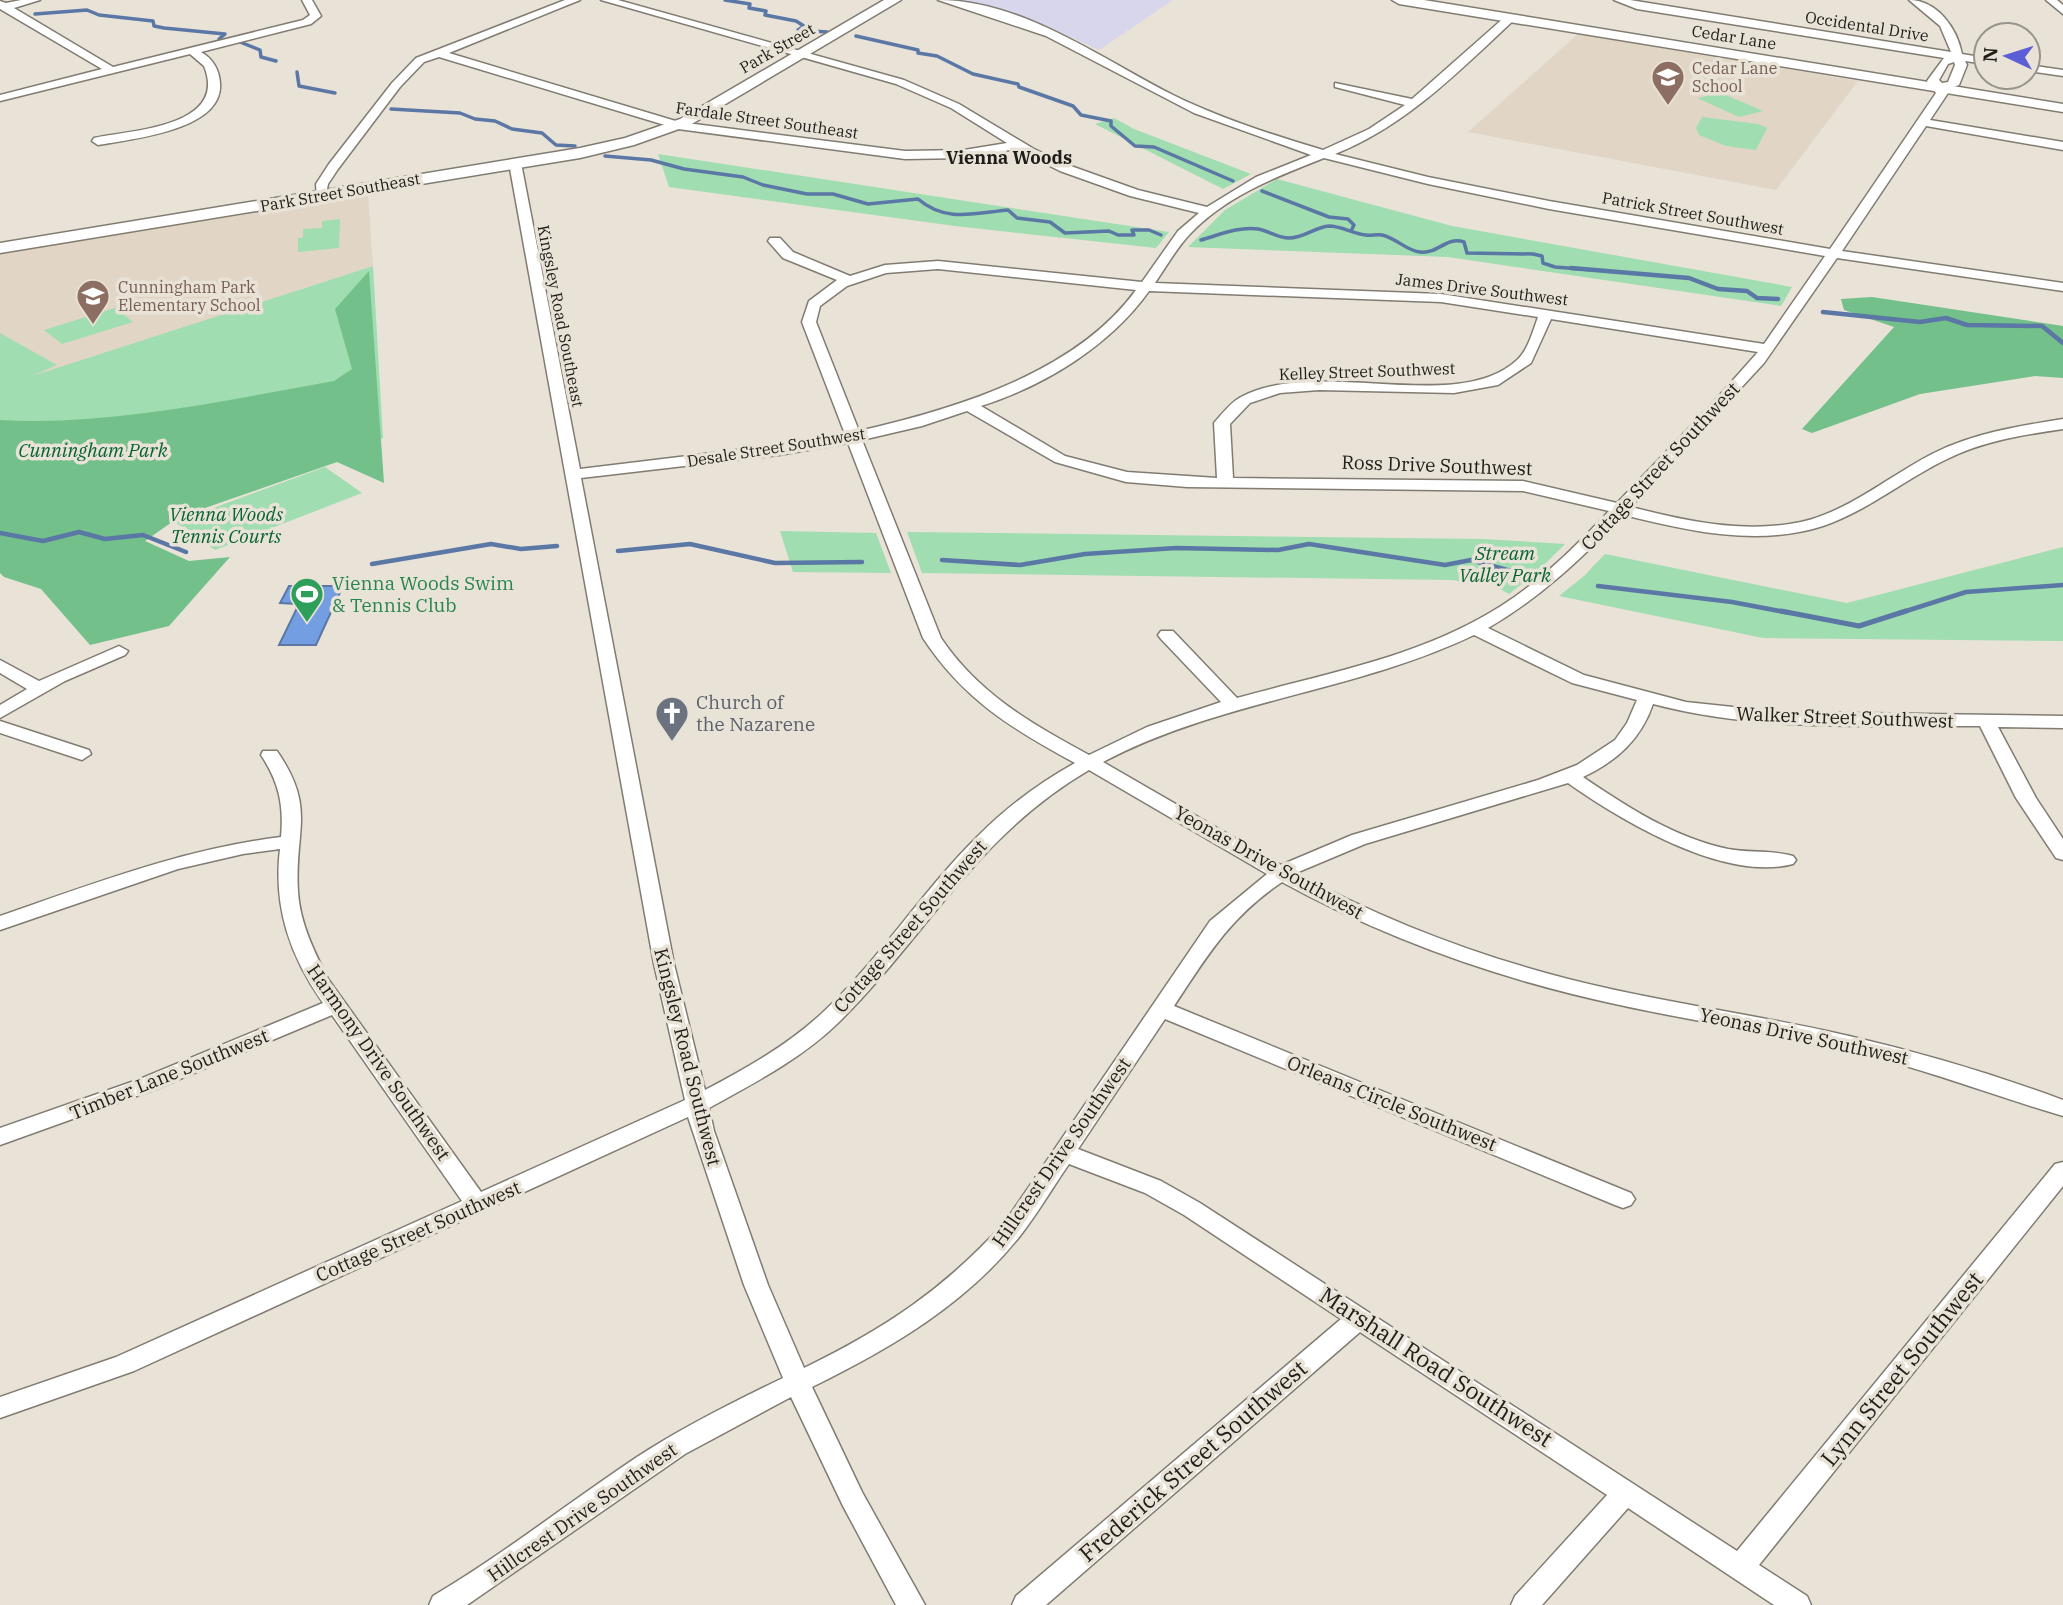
<svg xmlns="http://www.w3.org/2000/svg" width="2063" height="1605" viewBox="0 0 2063 1605" font-family="'IBM Plex Serif',serif">
<style>
.commercial{fill:#d8d6ec}
.built{fill:#e1d6c5}
.green{fill:#a0ddb0}
.forest{fill:#73c08a}
.water{fill:#739ee1;stroke:#5a77a5;stroke-width:2}
.lines{fill:none;stroke-linecap:round;stroke-linejoin:round}
.stream-far2{stroke:#5a77a5;stroke-width:3.5}
.stream-far1{stroke:#5a77a5;stroke-width:4.5}
.stream{stroke:#5a77a5;stroke-width:5}
.minor-casing{stroke:#817b71;stroke-width:3}
.major-casing{stroke:#817b71;stroke-width:3}
.minor{fill:#fff;fill-rule:evenodd}
.major{fill:#fff;fill-rule:evenodd}
.labels{text-anchor:middle;stroke-width:7;stroke-linejoin:round;paint-order:stroke}
.far-street-label{font-size:16px;fill:#1f1d19;stroke:#e9e2d7}
.far-education-label{font-size:16px;fill:#785e54;stroke:#e9e2d7;text-anchor:start}
.far-neighbourhood-label{font-size:18px;font-weight:bold;fill:#1f1d19;stroke:#e9e2d7}
.park-label{font-size:19px;font-style:italic;fill:#066432;stroke:#e9e2d7}
.street-label{font-size:19px;fill:#1f1d19;stroke:#e9e2d7}
.leisure-label{font-size:19px;fill:#27864d;stroke:#e9e2d7;text-anchor:start}
.worship-label{font-size:19px;fill:#5b616d;stroke:#e9e2d7;text-anchor:start}
.near-street-label{font-size:23px;fill:#1f1d19;stroke:#e9e2d7}
</style>
<rect width="100%" height="100%" fill="#e9e2d7"/>
<polygon class="commercial" points="960,0 1173,0 1099,50 1034,21"/>
<g class="built">
<polygon points="1578,34 1858,81 1776,190 1468,132"/>
<polygon points="368,194 373,266 0,387 0,252"/>
</g>
<g class="green">
<polygon points="1721,93 1763,111 1739,117 1697,98"/>
<polygon points="1702,117 1758,124 1767,128 1756,150 1726,146 1699,135 1696,128"/>
<polygon points="1114,118 1134,129 1251,174 1223,189 1095,124"/>
<polygon points="658,154 1169,232 1156,248 955,226 669,187"/>
<polygon points="1277,179 1452,226 1792,287 1781,306 1448,257 1188,247 1225,210"/>
<polygon points="340,219 339,248 298,252 298,238 303,238 303,229 322,228 322,221"/>
<polygon points="373,266 383,438 31,569 0,542 0,333 57,365 32,376"/>
<polygon points="115,308 133,322 62,344 44,330"/>
<polygon points="325,467 362,493 215,550 175,522"/>
<polygon points="780,531 876,533 891,573 793,572"/>
<polygon points="907,532 1484,539 1565,544 1536,573 1509,594 1493,585 1451,580 922,573"/>
<polygon points="2063,547 2063,641 1763,638 1559,596 1584,576 1605,554 1847,603"/>
</g>
<g class="forest">
<path d="M369 271 384 483 337 462 179 517 145 541 189 561 230 557 169 626 90 645 41 589 4 577 0 573V420C112 426 225 400 334 381L352 369 335 309Z"/>
<polygon points="1872,297 2063,326 2063,378 2035,376 1920,394 1812,433 1802,429 1894,327 1844,310 1841,299"/>
</g>
<polygon class="water" points="289,586 343,586 316,645 279,645 299,604 280,603"/>
<g class="lines">
<g class="stream-far2">
<polyline points="725,0 750,4 749,8 766,11 765,15 796,21 804,26 798,30 827,32"/>
<polyline points="35,14 87,10 99,15 153,21 154,26 164,28 225,34 219,39"/>
<polyline points="856,36 918,50 918,53 937,56 973,74 1018,84 1019,87 1073,106 1081,115 1111,121 1111,126 1135,146 1154,147 1233,181"/>
<polyline points="240,42 260,50 261,57 276,61"/>
<polyline points="297,72 299,86 335,93"/>
<polyline points="391,109 460,113 475,119 495,121 512,129 542,133 556,145 575,146"/>
<path d="M605 156 651 160 684 169 743 177 763 185 807 194H833L868 204 918 199C946 223 975 213 1008 210L1017 218 1050 222 1065 233 1109 231 1118 235H1134L1132 230H1149L1161 235"/>
<polyline points="1262,191 1329,217 1348,219 1354,225 1351,231"/>
<path d="M1201 240C1219 235 1239 226 1258 229 1269 231 1278 238 1289 238 1304 238 1315 227 1329 226 1341 226 1354 234 1366 235 1371 236 1376 234 1382 235 1396 238 1407 251 1420 252 1439 254 1446 236 1464 242L1467 253 1533 254 1542 256 1543 263 1555 267 1593 270"/>
</g>
<g class="stream-far1">
<polyline points="1571,268 1689,278 1718,289 1747,291 1757,298 1778,299"/>
<polyline points="1823,312 1920,322 1946,318 1967,325 2042,326 2063,343"/>
<polyline points="0,533 43,541 79,532 105,539 143,535 186,552"/>
<polyline points="618,551 690,544 775,563 862,562"/>
<polyline points="942,560 1020,565 1085,554 1176,548 1278,550 1309,544 1445,565 1471,560 1525,575"/>
<polyline points="372,564 491,544 521,549 557,546"/>
<polyline points="1598,586 1732,602 1790,613"/>
<polyline points="1900,613 1966,592 2063,585"/>
</g>
<polyline class="stream" points="1781,611 1859,626 1906,611"/>
<defs>
<g id="minor">
<path d="M21 0H40L14 8 113 67 303 20 310 15 302 0H312L321 16 311 24 201 52C213 59 219 69 220 83 224 130 132 139 98 145L92 141 94 138C132 130 229 127 204 66L190 54 0 101V95L102 69 0 9V1L6 3Z"/>
<path d="M565 0H580L449 53 679 122 905 151 964 150 1007 143 951 108 896 84 601 0H618L904 80 959 104 1034 149 1068 165 1138 190 1207 207 1256 177 1311 155 1194 113 1046 36 938 0C1022 0 1100 58 1173 95 1220 118 1272 135 1323 150L1369 129 1405 105 1335 87V83L1412 99 1506 16H1514V20C1459 71 1406 126 1335 154L1428 177 1549 201 1830 249 1936 93 1927 81 1944 58 1637 9 1614 0H1630L1951 52 1940 26 1909 0C1937 0 1957 28 1962 54L1986 58V64L1965 61 1967 65 1959 85 1947 89 1948 93 1930 120 2063 142V150L1926 126 1842 251 2063 283V291L1837 258 1764 363 1631 507C1686 521 1744 534 1801 522 1850 511 1890 475 1934 453 1974 433 2019 426 2063 419V429C2023 435 1982 441 1945 460 1904 480 1867 511 1823 526 1757 547 1689 531 1624 515 1582 558 1540 598 1488 628L1584 675 1686 702 1781 712 2063 716V728L1998 727 2036 798 2063 839V860L2056 858 2016 798 1980 726C1872 725 1759 732 1653 704 1641 739 1617 761 1583 777 1627 807 1675 838 1728 849 1750 853 1772 850 1793 856L1796 860 1793 864C1724 882 1622 821 1568 783L1365 844 1296 873C1396 927 1504 966 1615 990 1693 1007 1772 1018 1849 1036 1922 1053 1993 1074 2063 1100V1116C1991 1095 1923 1068 1850 1051 1772 1033 1693 1021 1615 1004 1499 979 1386 939 1282 882 1230 917 1207 956 1174 1006L1631 1193 1635 1199 1631 1205 1623 1208 1615 1205 1165 1019 1078 1149 1161 1181 1200 1203 1737 1551 2055 1164 2063 1162V1186L1759 1565 1807 1596 1811 1605H1774L1628 1508 1542 1605H1511L1515 1596 1607 1495 1360 1332 1046 1605H1012L1016 1596 1341 1319 1184 1215 1145 1193 1069 1164C1053 1187 1038 1213 1020 1236 965 1305 891 1348 812 1387L862 1492 925 1605H896L843 1506 791 1397 685 1454 467 1605H429L433 1596C504 1554 568 1503 637 1457 683 1427 733 1402 783 1378L744 1285 688 1117 134 1371 0 1418V1397L116 1357 462 1201 332 1015 156 1089 0 1145V1128L140 1079 323 1003C290 956 273 907 280 849L243 854 178 869 0 930V916C93 884 183 849 281 837 284 805 279 782 261 755L263 751H277C317 809 294 830 298 892 300 923 314 951 328 979L481 1192 685 1100 654 964 509 163 511 160H519L521 163 580 469 779 445 845 434 802 322 809 301 837 280 783 258 768 241 770 238H780L793 252 850 276 885 265 938 261 1142 282 1178 231 1199 213 1130 196 1060 171 1016 149 964 158 905 159 678 129 439 57 424 62 400 87 338 169 328 184 325 199H317L316 184 329 164 392 83 416 58ZM1954 62 1955 65 1948 82 1942 83 1939 80 1948 64ZM1324 158 1428 184 1549 209 1825 256 1764 344 1441 294 1155 283C1166 267 1176 249 1189 235 1225 196 1276 177 1324 158ZM938 269 1136 290C1076 373 955 409 859 431L816 322 820 306 847 286 886 273ZM1149 291 1441 302 1538 317C1533 331 1528 350 1517 360 1456 416 1318 356 1241 397 1231 402 1221 415 1214 423L1217 478 1127 472 1065 456 981 406C1044 386 1110 346 1149 291ZM1551 319 1758 352 1710 406 1617 503 1523 481 1233 478 1230 424 1250 403 1280 393 1319 390 1454 393 1498 385 1531 363ZM967 411 1055 462 1126 482 1187 487 1523 491 1609 511C1576 546 1542 580 1501 606 1421 657 1327 673 1237 698L1173 631H1161L1158 635 1161 639 1221 702 1147 727 1089 755C1031 724 978 693 941 638L862 440 922 426ZM848 443 923 638C963 699 1012 729 1075 763 1039 783 1007 807 978 836 921 892 879 961 820 1015 786 1046 745 1069 705 1090L674 964 581 478 779 455ZM1474 635 1572 683 1637 700 1627 723 1615 740 1577 765 1538 780 1352 835 1281 865 1103 762C1220 700 1355 692 1474 635ZM1089 770 1267 874 1210 921 1005 1222C943 1290 886 1328 804 1368L768 1285 714 1131 709 1108C754 1083 801 1059 838 1023 927 935 976 836 1089 770Z"/>
<polygon points="2046,0 2057,0 2063,5 2063,14"/>
<polygon points="2028,65 2063,70 2063,76 2028,71"/>
<polygon points="119,646 128,651 125,655 65,681 0,718 0,705 27,689 0,673 0,660 39,681"/>
<polygon points="0,721 89,750 91,754 82,760 0,733"/>
</g>
<g id="major">
<polygon points="884,0 901,0 690,125 634,145 580,158 0,253 0,243 580,148 625,138 680,119"/>
<polygon points="1392,0 1424,0 2063,104 2063,112 1399,4"/>
</g>
</defs>
<use href="#minor" class="minor-casing"/>
<use href="#major" class="major-casing"/>
<use href="#minor" class="minor"/>
<use href="#major" class="major"/>
</g>
<defs>
<symbol id="school-pin" viewBox="-11 -11 22 30"><path d="M0 17L-7.5 6A9.5 9.5 0 1 1 7.5 6Z" fill="#8d6e63" stroke="#e9e2d7"/><path d="M0-5L7-2L0 1L-7-2ZM-4 1L0 2.5L4 1V4Q0 6-4 4Z" fill="#fff"/></symbol>
<symbol id="stadium-pin" viewBox="-11 -11 22 30"><path d="M0 17L-7.5 6A9.5 9.5 0 1 1 7.5 6Z" fill="#2e9e5b" stroke="#e9e2d7"/><path d="M0-5a6.5 5 0 1 0 0 10a6.5 5 0 1 0 0-10ZM-3.5-1.8h7v3.6h-7Z" fill="#fff"/></symbol>
<symbol id="church-pin" viewBox="-11 -11 22 30"><path d="M0 17L-7.5 6A9.5 9.5 0 1 1 7.5 6Z" fill="#6b7280" stroke="#e9e2d7"/><path d="M-1.2-6h2.4v3.5h3.3v2.4h-3.3V6h-2.4V-.1h-3.3v-2.4h3.3Z" fill="#fff"/></symbol>
</defs>
<g fill-rule="evenodd">
<use href="#school-pin" x="1649" y="58" width="38" height="52"/>
<use href="#school-pin" x="74" y="277" width="38" height="52"/>
<use href="#stadium-pin" x="288" y="575" width="38" height="52"/>
<use href="#church-pin" x="653" y="694" width="38" height="52"/>
</g>
<g class="labels">
<g class="far-street-label">
<text transform="translate(1867 26) rotate(9)" y="6">Occidental Drive</text>
<text transform="translate(1734 37) rotate(9)" y="6">Cedar Lane</text>
<text transform="translate(777 48) rotate(-30)" y="6">Park Street</text>
<text transform="translate(767 120) rotate(8)" y="6">Fardale Street Southeast</text>
<text transform="translate(340 192) rotate(-10)" y="6">Park Street Southeast</text>
<text transform="translate(1693 213) rotate(10)" y="6">Patrick Street Southwest</text>
<text transform="translate(1482 289) rotate(7)" y="6">James Drive Southwest</text>
<text transform="translate(561 316) rotate(79)" y="6">Kingsley Road Southeast</text>
<text transform="translate(1367 371) rotate(-2)" y="6">Kelley Street Southwest</text>
<text transform="translate(776 447) rotate(-9)" y="6">Desale Street Southwest</text>
</g>
<g class="far-education-label">
<text x="1692" y="74">Cedar Lane<tspan x="1692" dy="18">School</tspan></text>
<text x="118" y="293">Cunningham Park<tspan x="118" dy="18">Elementary School</tspan></text>
</g>
<g class="far-neighbourhood-label">
<text x="1009" y="164">Vienna Woods</text>
</g>
<g class="park-label">
<text x="93" y="457">Cunningham Park</text>
<text x="226" y="521">Vienna Woods<tspan x="226" dy="22">Tennis Courts</tspan></text>
<text x="1505" y="560">Stream<tspan x="1505" dy="22">Valley Park</tspan></text>
</g>
<g class="street-label">
<text transform="translate(1437 465) rotate(2)" y="7">Ross Drive Southwest</text>
<text transform="translate(1660 466) rotate(-47)" y="7">Cottage Street Southwest</text>
<text transform="translate(1845 717) rotate(2)" y="7">Walker Street Southwest</text>
<text transform="translate(1269 862) rotate(29)" y="7">Yeonas Drive Southwest</text>
<text transform="translate(910 926) rotate(-49)" y="7">Cottage Street Southwest</text>
<text transform="translate(1804 1036) rotate(12)" y="7">Yeonas Drive Southwest</text>
<text transform="translate(688 1057) rotate(76)" y="7">Kingsley Road Southwest</text>
<text transform="translate(379 1062) rotate(55)" y="7">Harmony Drive Southwest</text>
<text transform="translate(169 1074) rotate(-22)" y="7">Timber Lane Southwest</text>
<text transform="translate(1392 1103) rotate(22)" y="7">Orleans Circle Southwest</text>
<text transform="translate(1061 1152) rotate(-55)" y="7">Hillcrest Drive Southwest</text>
<text transform="translate(418 1231) rotate(-24)" y="7">Cottage Street Southwest</text>
<text transform="translate(582 1512) rotate(-35)" y="7">Hillcrest Drive Southwest</text>
</g>
<g class="leisure-label">
<text x="332" y="590">Vienna Woods Swim<tspan x="332" dy="22">&amp; Tennis Club</tspan></text>
</g>
<g class="worship-label">
<text x="696" y="709">Church of<tspan x="696" dy="22">the Nazarene</tspan></text>
</g>
<g class="near-street-label">
<text transform="translate(1436 1367) rotate(33)" y="8">Marshall Road Southwest</text>
<text transform="translate(1902 1369) rotate(-51)" y="8">Lynn Street Southwest</text>
<text transform="translate(1193 1461) rotate(-41)" y="8">Frederick Street Southwest</text>
</g>
</g>
<g transform="translate(2007 56) rotate(274)"><circle r="33" fill="#e9e2d7" stroke="#98938b" stroke-width="2"/>
<path d="M0-5L12 26L0 18L-12 26Z" fill="#5c5ed6"/>
<text y="-10" font-size="19" font-weight="bold" text-anchor="middle" fill="#1f1d19">N</text>
</g>
</svg>
